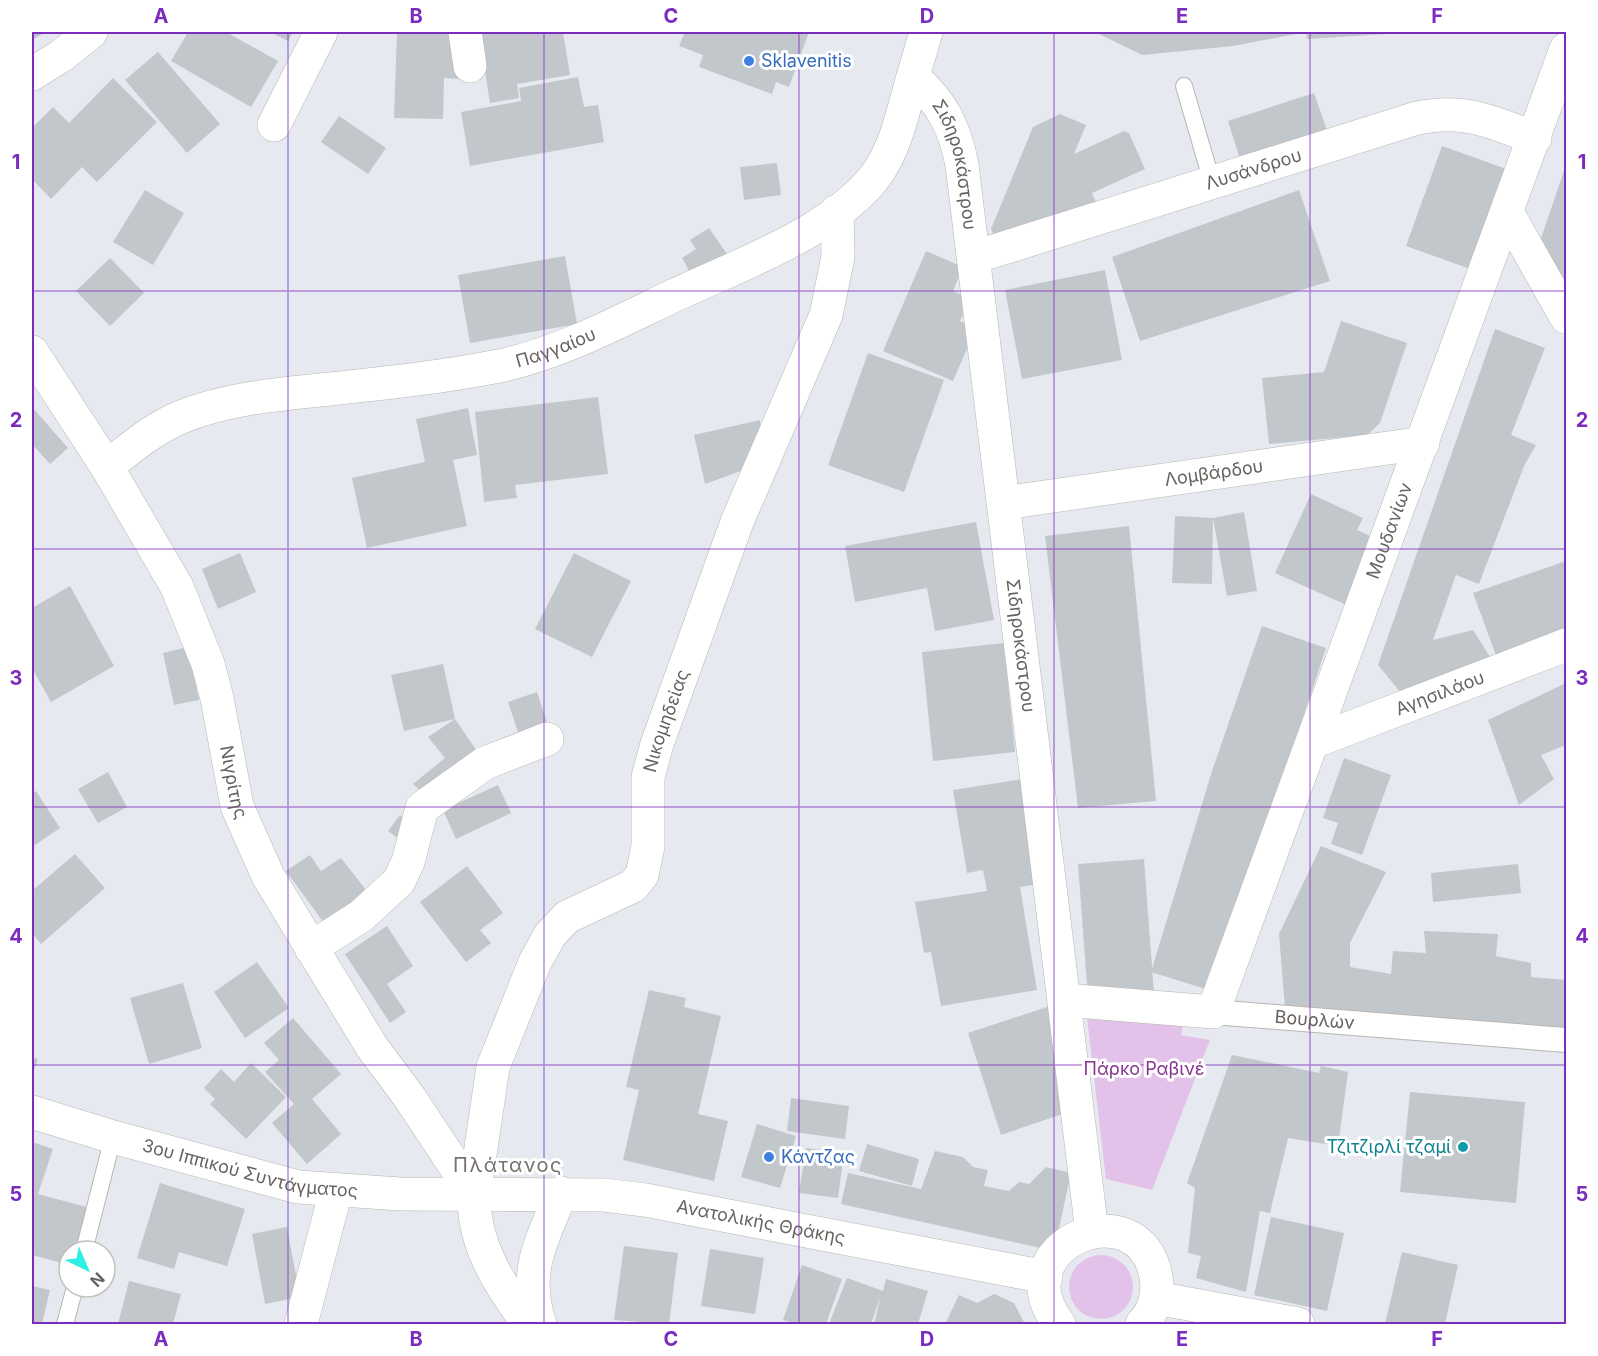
<svg xmlns="http://www.w3.org/2000/svg" width="1598" height="1356" viewBox="0 0 1598 1356" font-family="Inter,sans-serif">
<style>
.green{fill:#e3c2e9}
.building{fill:#c2c7cb}
.lines{fill:none;stroke-linecap:round;stroke-linejoin:round}
.service-casing{stroke:#b9b5b2;stroke-width:18}
.pedestrian-casing{stroke:#b9b5b2;stroke-width:26}
.minor-casing{stroke:#b9b5b2;stroke-width:34}
.tertiary-casing{stroke:#b9b5b2;stroke-width:34}
.service{stroke:#fff;stroke-width:16}
.pedestrian{stroke:#fff;stroke-width:24}
.minor{stroke:#fff;stroke-width:33}
.tertiary{stroke:#fff;stroke-width:33}
.grid{fill:none;stroke:#7b2cbf;stroke-width:1.5;stroke-opacity:0.55}
.shop-dot{fill:#3f7fe0;stroke:#fff;stroke-width:2}
.culture-dot{fill:#0f9aa8;stroke:#fff;stroke-width:2}
.labels{text-anchor:middle;stroke-width:6;stroke-linejoin:round;paint-order:stroke}
.shop-label{font-size:18px;fill:#366cbe;stroke:#fff;text-anchor:start}
.street-label{font-size:18px;fill:#67625e;stroke:#fff}
.park-label{font-size:18px;fill:#86358f;stroke:#fff}
.culture-label{font-size:18px;fill:#0d838f;stroke:#fff;text-anchor:end}
.neighbourhood-label{font-size:20px;letter-spacing:1.5px;fill:#79726f;stroke:#fff}
.neatline{fill:none;stroke:#7b2cbf;stroke-width:2}
.grid-label{font-size:20px;text-anchor:middle;font-weight:bold;fill:#7b2cbf}
</style>
<rect width="100%" height="100%" fill="#e6eaf0"/>
<g class="green">
<polygon points="1087,1018 1183,1025 1181,1035 1210,1040 1152,1190 1106,1179"/>
<circle cx="1101" cy="1287" r="32"/>
</g>
<g class="building">
<polygon points="32,32 46,32 32,40"/>
<polygon points="188,32 226,32 278,61 251,107 171,61"/>
<polygon points="270,32 293,32 288,41"/>
<polygon points="397,32 461,32 459,79 444,78 443,119 394,118"/>
<polygon points="495,32 563,32 570,75 517,84 519,98 490,103 479,34"/>
<polygon points="685,32 809,32 789,87 776,82 772,94 699,67 703,55 679,46"/>
<polygon points="1095,32 1296,32 1296,34 1233,46 1142,55"/>
<polygon points="1306,32 1401,32 1401,33 1307,39"/>
<polygon points="158,52 220,124 187,153 125,80"/>
<polygon points="578,77 584,107 598,105 604,142 470,166 461,112 521,101 519,88"/>
<polygon points="113,78 157,122 97,182 82,167 51,199 32,179 32,128 53,107 69,123"/>
<polygon points="1314,93 1331,142 1244,172 1228,121"/>
<polygon points="1060,114 1086,125 1074,154 1124,131 1129,133 1145,169 1092,193 1101,214 1000,250 991,229 1033,127"/>
<polygon points="339,116 386,148 368,174 321,142"/>
<polygon points="1442,146 1512,171 1476,271 1406,246"/>
<polygon points="777,163 781,195 744,200 740,167"/>
<polygon points="1566,165 1566,287 1539,244"/>
<polygon points="145,190 184,213 153,265 113,242"/>
<polygon points="1299,190 1330,281 1140,341 1112,257"/>
<polygon points="709,228 736,267 697,285 682,258 696,249 690,240"/>
<polygon points="926,251 963,267 953,291 970,299 960,321 976,328 953,381 883,351"/>
<polygon points="565,256 577,324 470,343 458,275"/>
<polygon points="110,258 144,293 110,326 76,291"/>
<polygon points="1105,270 1122,360 1022,379 1005,290"/>
<polygon points="1341,321 1407,343 1380,423 1367,435 1269,444 1262,378 1324,372"/>
<polygon points="1495,329 1545,348 1511,435 1536,445 1524,466 1479,584 1456,575 1433,640 1473,630 1494,663 1406,699 1378,665"/>
<polygon points="868,353 944,380 904,492 828,465"/>
<polygon points="598,397 608,474 515,485 517,498 484,502 475,412"/>
<polygon points="32,407 68,448 50,464 32,444"/>
<polygon points="468,408 477,455 453,460 467,526 367,548 352,478 425,462 416,419"/>
<polygon points="760,420 763,463 705,484 694,435"/>
<polygon points="1311,494 1363,518 1357,530 1381,541 1351,607 1275,573"/>
<polygon points="1244,512 1257,591 1227,596 1213,518"/>
<polygon points="1175,516 1213,518 1212,584 1172,583"/>
<polygon points="976,522 994,620 935,631 927,588 855,602 845,546"/>
<polygon points="1129,526 1156,801 1078,808 1045,536"/>
<polygon points="240,553 256,592 218,609 202,569"/>
<polygon points="574,553 631,581 592,657 535,629"/>
<polygon points="1566,561 1566,632 1497,658 1473,593"/>
<polygon points="70,586 114,666 51,702 32,668 32,608"/>
<polygon points="1262,626 1326,648 1212,991 1151,972 1212,771"/>
<polygon points="1004,643 1015,752 933,761 922,652"/>
<polygon points="188,647 199,700 174,705 163,653"/>
<polygon points="443,664 455,719 404,731 391,675"/>
<polygon points="1566,683 1566,745 1541,755 1554,779 1519,805 1488,720"/>
<polygon points="537,692 551,734 522,744 508,702"/>
<polygon points="455,719 485,763 431,801 413,784 445,758 428,737"/>
<polygon points="1344,758 1391,775 1362,855 1331,844 1338,823 1323,818"/>
<polygon points="108,772 127,807 98,823 78,789"/>
<polygon points="1022,779 1038,884 1020,887 1037,990 941,1006 931,952 924,953 915,902 987,891 983,870 967,873 953,790"/>
<polygon points="498,785 511,813 456,839 443,810"/>
<polygon points="36,791 60,828 32,847 32,794"/>
<polygon points="400,815 415,828 407,845 388,831"/>
<polygon points="1321,846 1386,872 1350,943 1350,967 1391,974 1393,951 1426,953 1424,931 1498,934 1496,956 1531,963 1531,977 1566,980 1566,1029 1285,1008 1279,934"/>
<polygon points="75,854 105,888 41,944 32,933 32,891"/>
<polygon points="310,855 321,871 341,858 377,904 332,934 286,871"/>
<polygon points="1144,859 1154,993 1088,998 1078,864"/>
<polygon points="1518,864 1521,893 1433,902 1431,873"/>
<polygon points="467,866 503,913 480,930 491,943 466,962 420,902"/>
<polygon points="387,926 413,966 387,984 406,1012 390,1023 345,954"/>
<polygon points="257,962 289,1008 245,1038 214,992"/>
<polygon points="183,983 202,1048 149,1064 130,998"/>
<polygon points="649,990 686,998 684,1007 721,1016 698,1114 728,1121 714,1181 623,1160 639,1090 626,1087"/>
<polygon points="1053,1005 1071,1111 1001,1135 968,1033"/>
<polygon points="293,1018 341,1074 312,1099 341,1134 307,1164 272,1123 294,1104 265,1072 279,1060 264,1043"/>
<polygon points="1232,1055 1319,1073 1321,1066 1348,1072 1338,1146 1288,1138 1270,1213 1260,1211 1246,1292 1196,1278 1201,1256 1188,1253 1195,1188 1187,1183"/>
<polygon points="32,1057 38,1059 32,1076"/>
<polygon points="251,1063 286,1097 246,1139 210,1104 215,1099 204,1088 221,1069 234,1082"/>
<polygon points="1410,1092 1525,1102 1516,1203 1400,1192"/>
<polygon points="791,1098 849,1106 845,1139 787,1131"/>
<polygon points="757,1124 796,1136 780,1188 741,1177"/>
<polygon points="32,1142 53,1149 38,1194 94,1209 82,1251 69,1251 69,1265 32,1255"/>
<polygon points="867,1144 919,1159 912,1186 859,1171"/>
<polygon points="806,1148 844,1153 838,1198 799,1193"/>
<polygon points="935,1151 963,1157 973,1167 988,1170 984,1186 1009,1191 1019,1182 1029,1184 1046,1167 1071,1173 1054,1251 841,1204 848,1173 921,1189"/>
<polygon points="160,1183 245,1209 227,1266 179,1252 174,1269 137,1258"/>
<polygon points="1271,1217 1344,1233 1327,1311 1254,1295"/>
<polygon points="287,1227 300,1297 265,1304 252,1234"/>
<polygon points="624,1246 678,1253 669,1324 614,1320"/>
<polygon points="710,1249 764,1258 755,1314 701,1306"/>
<polygon points="1402,1252 1458,1265 1445,1324 1385,1324"/>
<polygon points="802,1265 842,1279 826,1324 797,1324 783,1320"/>
<polygon points="847,1278 883,1291 886,1279 928,1291 918,1324 874,1324 881,1295 871,1324 829,1324"/>
<polygon points="129,1281 181,1294 173,1324 118,1324"/>
<polygon points="32,1286 50,1290 42,1324 32,1324"/>
<polygon points="994,1294 1014,1303 1025,1324 945,1324 959,1295 977,1303"/>
</g>
<g class="lines">
<defs>
<g id="service">
<polyline points="1184,86 1212,182"/>
<polyline points="84,1251 113,1137"/>
<polyline points="65,1324 75,1287"/>
</g>
<g id="pedestrian">
<path id="s1" d="M1213 1012 1566 1040"/>
</g>
<g id="minor">
<polyline points="465,32 470,66"/>
<polyline points="32,74 61,56 91,32"/>
<polyline points="274,125 321,32"/>
<polyline points="1508,214 1566,317"/>
<path id="s2" d="M975 257 1417 118C1466 108 1491 122 1535 138"/>
<path id="s3" d="M107 467C130 448 153 429 181 417 228 398 281 394 330 389 387 383 443 377 499 366 561 353 618 322 675 295 739 265 828 234 874 178 896 150 903 110 913 77"/>
<path id="s4" d="M1004 503 1423 443"/>
<path id="s5" d="M1313 742 1566 645"/>
<polyline points="311,948 361,916 399,881 408,862 422,808 485,763 547,739"/>
<path id="s6" d="M1064 1000 1213 1012 1566 49"/>
<polyline points="301,1324 336,1191"/>
<path id="s7" d="M529 1324C500 1286 473 1245 474 1195L493 1067 535 962 550 935 567 917 633 886 642 875 648 846V777L657 744 737 522 826 315 838 257 837 211"/>
<path d="M540 1324C522 1272 542 1241 561 1193"/>
</g>
<g id="tertiary">
<path id="s8" d="M926 32 913 77C942 102 955 128 962 165L1092 1232"/>
<path id="s9" d="M32 352 107 467 177 587 208 664 217 698 237 806 268 876 372 1047 410 1098 474 1195"/>
<path id="s10" d="M32 1112 113 1137 298 1187 400 1194 604 1195 645 1200 1046 1277"/>
<polyline points="1156,1298 1298,1324"/>
<path d="M1059 1324C998 1244 1141 1187 1156 1277 1159 1294 1154 1312 1142 1324"/>
</g>
</defs>
<use href="#service" class="service-casing"/>
<use href="#pedestrian" class="pedestrian-casing"/>
<use href="#minor" class="minor-casing"/>
<use href="#tertiary" class="tertiary-casing"/>
<use href="#service" class="service"/>
<use href="#pedestrian" class="pedestrian"/>
<use href="#minor" class="minor"/>
<use href="#tertiary" class="tertiary"/>
</g>
<path class="grid" d="M288 32V1324M544 32V1324M799 32V1324M1054 32V1324M1310 32V1324M32 291H1566M32 549H1566M32 807H1566M32 1065H1566"/>
<g class="shop-dot">
<circle cx="749" cy="61" r="6"/>
<circle cx="769" cy="1157" r="6"/>
</g>
<circle class="culture-dot" cx="1463" cy="1147" r="6"/>
<g class="labels">
<g class="shop-label">
<text x="761" y="67">Sklavenitis</text>
<text x="781" y="1163">Κάντζας</text>
</g>
<g class="street-label">
<text dy="6" stroke="none"><textPath href="#s8" startOffset="148">Σιδηροκάστρου</textPath></text>
<text dy="6" stroke="none"><textPath href="#s2" startOffset="292">Λυσάνδρου</textPath></text>
<text dy="6" stroke="none"><textPath href="#s3" startOffset="472">Παγγαίου</textPath></text>
<text dy="6" stroke="none"><textPath href="#s4" startOffset="212">Λομβάρδου</textPath></text>
<text dy="6" stroke="none"><textPath href="#s6" startOffset="662">Μουδανίων</textPath></text>
<text dy="6" stroke="none"><textPath href="#s8" startOffset="634">Σιδηροκάστρου</textPath></text>
<text dy="6" stroke="none"><textPath href="#s5" startOffset="136">Αγησιλάου</textPath></text>
<text dy="6" stroke="none"><textPath href="#s7" startOffset="686">Νικομηδείας</textPath></text>
<text dy="6" stroke="none"><textPath href="#s9" startOffset="480">Νιγρίτης</textPath></text>
<text dy="6" stroke="none"><textPath href="#s1" startOffset="102">Βουρλών</textPath></text>
<text dy="6" stroke="none"><textPath href="#s10" startOffset="226">3ου Ιππικού Συντάγματος</textPath></text>
<text dy="6" stroke="none"><textPath href="#s10" startOffset="742">Ανατολικής Θράκης</textPath></text>
</g>
<g class="park-label">
<text x="1144" y="1075">Πάρκο Ραβινέ</text>
</g>
<g class="culture-label">
<text x="1451" y="1153">Τζιτζιρλί τζαμί</text>
</g>
<g class="neighbourhood-label">
<text x="508" y="1172">Πλάτανος</text>
</g>
</g>
<rect width="1598" height="1356" fill="none" stroke="#ffffff" stroke-width="66"/>
<g transform="translate(87 1269) rotate(136)"><circle r="28" fill="#ffffff" stroke="#c2c0bf" stroke-width="1.5"/>
<path d="M0-4.5L10 22L0 15L-10 22Z" fill="#2df0e3"/>
<text y="-9" font-size="16" font-weight="bold" text-anchor="middle" fill="#67625e">N</text>
</g>
<rect x="33" y="33" width="1532" height="1290" class="neatline"/>
<g class="grid-label">
<text x="161" y="23">A</text>
<text x="416" y="23">B</text>
<text x="671" y="23">C</text>
<text x="927" y="23">D</text>
<text x="1182" y="23">E</text>
<text x="1437" y="23">F</text>
<text x="16" y="169">1</text>
<text x="1582" y="169">1</text>
<text x="16" y="427">2</text>
<text x="1582" y="427">2</text>
<text x="16" y="685">3</text>
<text x="1582" y="685">3</text>
<text x="16" y="943">4</text>
<text x="1582" y="943">4</text>
<text x="16" y="1201">5</text>
<text x="1582" y="1201">5</text>
<text x="161" y="1346">A</text>
<text x="416" y="1346">B</text>
<text x="671" y="1346">C</text>
<text x="927" y="1346">D</text>
<text x="1182" y="1346">E</text>
<text x="1437" y="1346">F</text>
</g>
</svg>
